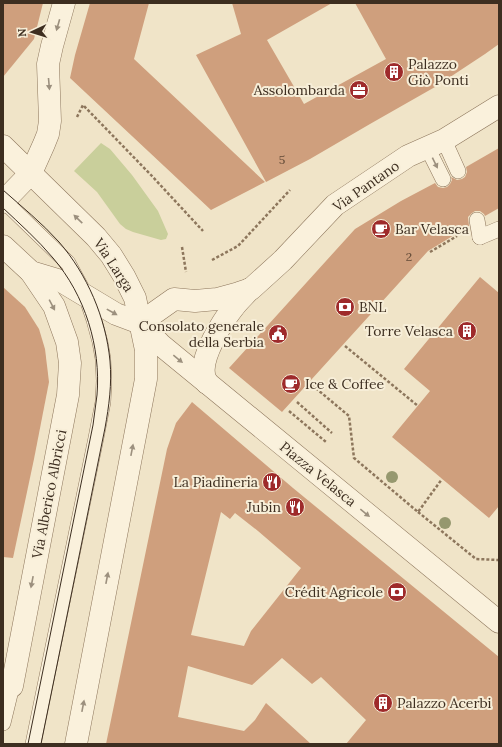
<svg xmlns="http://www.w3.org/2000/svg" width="502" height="747" viewBox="0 0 502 747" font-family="Lora,serif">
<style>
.green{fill:#c9cf9b}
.building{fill:#cf9f7d;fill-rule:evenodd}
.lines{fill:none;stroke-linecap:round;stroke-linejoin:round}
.lane-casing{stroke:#8d765c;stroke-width:16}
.street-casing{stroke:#8d765c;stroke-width:23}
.path{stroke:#8d765c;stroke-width:2.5;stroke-dasharray:3 2;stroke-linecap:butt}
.lane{stroke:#faf1dc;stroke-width:15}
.street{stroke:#faf1dc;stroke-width:22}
.tram{stroke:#3d2e20;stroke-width:1}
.tree{fill:#96986f}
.oneway{fill:#9c907e}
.labels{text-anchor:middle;stroke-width:4;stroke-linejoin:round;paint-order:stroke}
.number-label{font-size:12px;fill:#624a37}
.poi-label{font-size:14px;fill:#3d2e20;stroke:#f7eed8;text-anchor:end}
.street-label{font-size:14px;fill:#3d2e20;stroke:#f7eed8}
</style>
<rect width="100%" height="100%" fill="#f0e4c8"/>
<polygon class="green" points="101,143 110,149 132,175 158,211 168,234 166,239 161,240 133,232 126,229 120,224 97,192 74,171"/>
<g class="building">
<polygon points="3,3 43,3 34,39 3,77"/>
<polygon points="90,3 149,3 134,59 265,182 211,210 70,78 75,55"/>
<polygon points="232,3 332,3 267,40 304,104 386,59 355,3 499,3 499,44 485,54 435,87 370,124 310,159 266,182 196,55 241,34"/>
<polygon points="499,148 499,208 485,216 484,214 480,211 475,211 472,213 468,217 469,226 428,251 282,412 229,368 355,229 401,201 435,183 438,187 443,188 447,187 450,184 452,180 451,177 457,180 462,179 465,177 467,172 466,167"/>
<polygon points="480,277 499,293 499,506 489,518 392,437 430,391 404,369"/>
<polygon points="3,287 25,307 39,329 45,349 49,382 34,459 13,558 3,557"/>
<path d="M192 402 293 488 499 657V744H346L366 720 321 677 312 684 282 658 252 685 188 666 178 717 244 731 255 720 266 703 311 744H106L167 449 176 423ZM221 512 230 519 235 513 258 531 301 568 251 631 244 646 191 635Z"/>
</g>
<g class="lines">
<defs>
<g id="lane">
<polyline points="444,140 458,171"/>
<polyline points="427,147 443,179"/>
<polyline points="3,200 68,263 86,296 94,320 100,342 103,359 104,381 103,402 96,438 33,744"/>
<polyline points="477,220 480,237"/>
<polyline points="480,237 499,229"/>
<polyline points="3,723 12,686"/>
</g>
<g id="street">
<polyline points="3,146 96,237 111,255 124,276 135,298 146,350 146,379 76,744"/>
<polyline points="3,202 31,173 44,144 48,134 50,121 48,64 52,46 64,3"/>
<polyline points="3,246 31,272 61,281 116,314 140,323 161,345 499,622"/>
<polyline points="140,323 174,299 195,301 217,299 239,293 251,289 283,260 335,205 408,156 444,140 499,106"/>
<path d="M207 383C206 380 204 377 204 374 201 356 222 322 233 308 238 301 245 295 250 289"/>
<polyline points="3,689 12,686 68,395 70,363 67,342 54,306 31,272"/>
</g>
</defs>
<use href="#lane" class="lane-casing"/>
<use href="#street" class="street-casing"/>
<g class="path">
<polyline points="77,117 83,105 151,175 203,231"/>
<polyline points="182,247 186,272"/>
<polyline points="430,252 457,236"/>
<polyline points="212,260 238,246 290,190"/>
<polyline points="345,346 418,406"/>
<polyline points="312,385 349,416 354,458 418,512 442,479"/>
<polyline points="297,402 332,433"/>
<polyline points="289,411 326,442"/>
<polyline points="418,512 476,559 499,560"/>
</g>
<use href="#lane" class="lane"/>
<use href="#street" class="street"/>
<g class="tram">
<path d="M3 190C22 207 42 223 59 242 87 274 106 318 110 361 112 384 109 406 105 428L41 744"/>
<path d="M3 208C20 224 38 240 53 258 85 295 101 347 97 395 96 405 94 415 93 425L28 744"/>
</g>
</g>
<g class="tree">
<circle cx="392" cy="477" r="6"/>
<circle cx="445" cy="523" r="6"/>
</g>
<defs><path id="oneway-solid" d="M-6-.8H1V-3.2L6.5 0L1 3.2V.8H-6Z"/></defs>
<g class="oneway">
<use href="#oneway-solid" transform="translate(58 25) rotate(106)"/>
<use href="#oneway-solid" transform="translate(49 84) rotate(85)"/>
<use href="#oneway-solid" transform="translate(435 163) rotate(64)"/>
<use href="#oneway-solid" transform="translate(78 219) rotate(-136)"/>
<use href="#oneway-solid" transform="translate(52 305) rotate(62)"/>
<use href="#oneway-solid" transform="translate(112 312) rotate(29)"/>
<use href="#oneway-solid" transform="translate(178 359) rotate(39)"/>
<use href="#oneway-solid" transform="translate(132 450) rotate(-79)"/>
<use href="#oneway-solid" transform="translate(365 513) rotate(39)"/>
<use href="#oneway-solid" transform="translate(107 578) rotate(-79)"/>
<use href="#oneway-solid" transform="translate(32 582) rotate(101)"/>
<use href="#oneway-solid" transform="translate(83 706) rotate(-79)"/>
</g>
<defs>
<symbol id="building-disc" viewBox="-11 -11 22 22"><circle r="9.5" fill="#9e2a2b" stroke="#f7eed8"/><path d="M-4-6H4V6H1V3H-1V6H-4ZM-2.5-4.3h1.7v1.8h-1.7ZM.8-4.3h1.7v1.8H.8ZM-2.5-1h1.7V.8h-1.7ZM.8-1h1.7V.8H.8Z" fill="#fff"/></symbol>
<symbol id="office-disc" viewBox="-11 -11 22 22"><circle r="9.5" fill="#9e2a2b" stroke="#f7eed8"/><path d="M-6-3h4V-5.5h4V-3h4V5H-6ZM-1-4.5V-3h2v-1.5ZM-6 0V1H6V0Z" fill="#fff"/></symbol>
<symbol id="cafe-disc" viewBox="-11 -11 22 22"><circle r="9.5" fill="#9e2a2b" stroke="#f7eed8"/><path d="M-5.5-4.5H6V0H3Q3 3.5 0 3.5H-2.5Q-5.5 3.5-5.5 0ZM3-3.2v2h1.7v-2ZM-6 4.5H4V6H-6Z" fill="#fff"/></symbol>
<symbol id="bank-disc" viewBox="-11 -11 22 22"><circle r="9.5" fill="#9e2a2b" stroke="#f7eed8"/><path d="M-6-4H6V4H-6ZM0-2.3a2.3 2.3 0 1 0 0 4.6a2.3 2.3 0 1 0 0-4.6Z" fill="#fff"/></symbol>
<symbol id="civic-disc" viewBox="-11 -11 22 22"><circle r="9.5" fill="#9e2a2b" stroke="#f7eed8"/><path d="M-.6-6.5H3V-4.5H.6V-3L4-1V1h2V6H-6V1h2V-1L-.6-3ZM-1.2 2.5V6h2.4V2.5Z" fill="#fff"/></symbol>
<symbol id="restaurant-disc" viewBox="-11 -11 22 22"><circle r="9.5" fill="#9e2a2b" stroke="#f7eed8"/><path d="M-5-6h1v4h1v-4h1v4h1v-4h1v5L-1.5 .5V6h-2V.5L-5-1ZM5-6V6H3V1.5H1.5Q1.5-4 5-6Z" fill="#fff"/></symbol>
</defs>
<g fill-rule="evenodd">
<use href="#building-disc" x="383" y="61" width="22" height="22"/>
<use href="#office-disc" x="348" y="79" width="22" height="22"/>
<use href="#cafe-disc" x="370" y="218" width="22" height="22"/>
<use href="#bank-disc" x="334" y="296" width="22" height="22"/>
<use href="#building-disc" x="456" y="320" width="22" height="22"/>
<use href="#civic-disc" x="267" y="323" width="22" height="22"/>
<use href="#cafe-disc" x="280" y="373" width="22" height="22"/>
<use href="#restaurant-disc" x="261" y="471" width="22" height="22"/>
<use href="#restaurant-disc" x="284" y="496" width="22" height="22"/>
<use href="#bank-disc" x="386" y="581" width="22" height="22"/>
<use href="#building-disc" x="372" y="692" width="22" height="22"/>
</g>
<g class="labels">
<g class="number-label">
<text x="282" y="164">5</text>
<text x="409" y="261">2</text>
</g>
<g class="poi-label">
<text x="408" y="69" text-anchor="start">Palazzo<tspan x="408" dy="16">Giò Ponti</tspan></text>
<text x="345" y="95">Assolombarda</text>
<text x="395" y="234" text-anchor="start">Bar Velasca</text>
<text x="359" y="312" text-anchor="start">BNL</text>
<text x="264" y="331">Consolato generale<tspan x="264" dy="16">della Serbia</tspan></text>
<text x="453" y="336">Torre Velasca</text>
<text x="305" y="389" text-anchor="start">Ice &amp; Coffee</text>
<text x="258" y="487">La Piadineria</text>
<text x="281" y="512">Jubin</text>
<text x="383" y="597">Crédit Agricole</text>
<text x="397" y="708" text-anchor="start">Palazzo Acerbi</text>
</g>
<g class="street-label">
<text transform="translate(366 186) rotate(-35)" y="5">Via Pantano</text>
<text transform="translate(114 265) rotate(57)" y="5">Via Larga</text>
<text transform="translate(318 474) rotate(39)" y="5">Piazza Velasca</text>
<text transform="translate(49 494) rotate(-79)" y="5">Via Alberico Albricci</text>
</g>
</g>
<rect width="502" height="747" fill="none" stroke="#3d2e20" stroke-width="8"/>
<g transform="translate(32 32) rotate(266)" stroke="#f7eed8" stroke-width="3" paint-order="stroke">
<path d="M0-3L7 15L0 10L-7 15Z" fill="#3d2e20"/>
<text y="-6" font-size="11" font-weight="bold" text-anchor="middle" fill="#3d2e20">N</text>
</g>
</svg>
